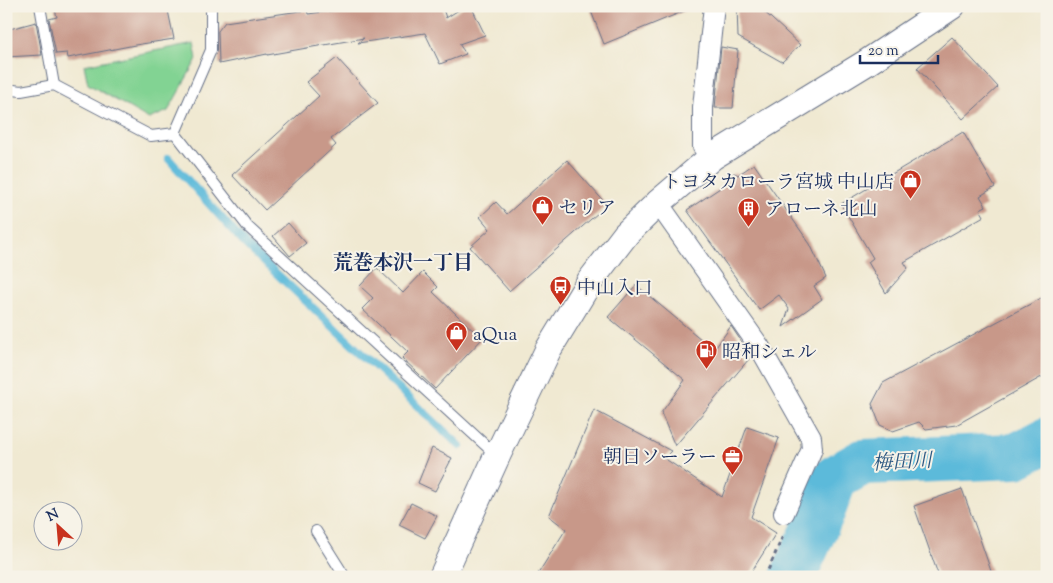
<svg xmlns="http://www.w3.org/2000/svg" width="1053" height="583" viewBox="0 0 1053 583" font-family="'Sorts Mill Goudy','Noto Serif JP',serif">
<style>
.green{fill:#82d393;stroke:#4e8178}
.lines{fill:none;stroke-linecap:round;stroke-linejoin:round}
.stream{stroke:#5cbada;stroke-width:8}
.river{stroke:#5cbada;stroke-width:46}
.building{fill:#c89889}
.service-casing{stroke:#667087;stroke-width:12}
.minor-casing{stroke:#667087;stroke-width:22}
.tertiary-casing{stroke:#667087;stroke-width:28}
.path{stroke:#667087;stroke-width:3;stroke-dasharray:4 4;stroke-linecap:butt}
.service{stroke:#fff;stroke-width:10}
.minor{stroke:#fff;stroke-width:20}
.tertiary{stroke:#fff;stroke-width:26}
.labels{text-anchor:middle;stroke-width:4;stroke-linejoin:round;paint-order:stroke}
.poi-label{font-size:19px;fill:#1b2f5e;stroke:#f7f3e8;text-anchor:start}
.neighbourhood-label{font-size:20px;font-weight:bold;fill:#1b2f5e;stroke:#f7f3e8}
.water-label{font-size:20px;font-style:italic;fill:#2e5983;stroke:#f7f3e8}
</style>
<rect width="100%" height="100%" fill="#f7f3e8"/>
<filter id="ink" filterUnits="userSpaceOnUse"><feTurbulence type="fractalNoise" baseFrequency=".02" numOctaves="2"/><feDisplacementMap in="SourceGraphic" scale="10" xChannelSelector="R" yChannelSelector="G"/><feConvolveMatrix kernelMatrix="1 2 1 2 8 2 1 2 1" color-interpolation-filters="sRGB"/></filter>
<filter id="wash" filterUnits="userSpaceOnUse"><feTurbulence type="fractalNoise" baseFrequency=".0096" numOctaves="4" result="noise"/><feDisplacementMap in="SourceGraphic" scale="20" xChannelSelector="R" yChannelSelector="G"/><feGaussianBlur stdDeviation="1.12" result="paint"/><feColorMatrix in="noise" values="0 0 0 0 0 0 0 0 0 0 0 0 0 0 0 0 0 1.4 0 .05"/><feComposite in="paint" operator="in"/></filter>
<g filter="url(#wash)">
<rect width="100%" height="100%" fill="#f0e9d2"/>
<polygon class="green" points="194,43 197,59 168,111 149,119 88,84 84,65"/>
<g class="lines">
<polyline class="stream" points="168,158 244,243 460,446"/>
<polyline class="river" points="793,577 823,510 835,478 863,462 1016,456 1047,440"/>
</g>
<g id="blocks">
<g class="building">
<polygon points="54,6 167,6 174,39 135,45 68,58 67,53 56,54 49,19 57,17"/>
<polygon points="367,6 442,6 446,18 465,6 471,6 485,35 459,44 466,54 440,64 425,33 358,43 364,38 267,55 267,54 219,64 218,31 225,22 307,10 308,14"/>
<polygon points="589,6 694,6 694,7 604,44"/>
<polygon points="737,6 758,6 800,45 782,62 738,37"/>
<polygon points="36,22 42,55 6,57 6,30"/>
<polygon points="952,37 998,87 963,119 917,68"/>
<polygon points="721,47 738,50 733,108 715,108"/>
<polygon points="337,58 378,103 331,139 336,145 265,210 232,175 319,96 306,82"/>
<polygon points="963,132 995,187 980,196 986,206 980,209 984,216 904,262 908,268 886,293 868,262 873,258 841,204"/>
<polygon points="567,160 607,205 509,291 470,247 490,229 480,217 496,202 507,214"/>
<polygon points="754,164 810,244 826,278 814,286 822,299 783,327 789,309 779,295 759,310 687,210 726,184 726,179 734,173 738,175"/>
<polygon points="288,223 306,243 290,256 273,236"/>
<polygon points="377,268 403,293 423,272 438,287 433,292 482,339 435,389 402,358 408,352 362,309 373,298 360,286"/>
<polygon points="636,285 714,350 731,326 739,338 749,359 675,446 661,413 685,380 608,317"/>
<polygon points="1047,295 1047,374 956,425 926,429 919,422 893,431 880,425 872,404 883,383"/>
<polygon points="594,410 671,451 664,458 722,497 747,427 779,438 751,517 776,533 748,577 536,577 566,529 549,516"/>
<polygon points="432,448 452,458 435,491 418,483"/>
<polygon points="962,489 980,539 993,577 939,577 914,506"/>
<polygon points="411,503 437,516 425,538 399,525"/>
</g>
</g>
</g>
<g filter="url(#ink)">
<use href="#blocks" fill-opacity="0" stroke="#667087" stroke-width="1"/>
<g class="lines">
<defs>
<g id="service">
<polyline points="40,6 54,85"/>
<polyline points="6,89 21,91 54,85 151,136 175,133 211,50 211,6"/>
<polyline points="175,133 248,227 496,455"/>
<polyline points="316,531 345,577"/>
</g>
<g id="minor">
<polyline points="712,157 703,147 703,107 714,6"/>
<polyline points="658,203 759,346 811,438 812,449 784,513"/>
</g>
<polyline id="tertiary" points="442,577 497,456 548,350 590,281 626,234 658,203 712,157 866,63 952,6"/>
</defs>
<use href="#service" class="service-casing"/>
<use href="#minor" class="minor-casing"/>
<use href="#tertiary" class="tertiary-casing"/>
<polyline class="path" points="765,577 783,536"/>
<use href="#service" class="service"/>
<use href="#minor" class="minor"/>
<use href="#tertiary" class="tertiary"/>
</g>
</g>
<defs>
<symbol id="shop-pin" viewBox="-11 -11 22 30"><path d="M0 17L-7.5 6A9.5 9.5 0 1 1 7.5 6Z" fill="#c8321e" stroke="#f7f3e8"/><path d="M-5-2.5h2.3a2.7 3.5 0 0 1 5.4 0H5L5.5 6h-11ZM-1.5-2.5h3a1.5 2.3 0 0 0-3 0Z" fill="#fff"/></symbol>
<symbol id="building-pin" viewBox="-11 -11 22 30"><path d="M0 17L-7.5 6A9.5 9.5 0 1 1 7.5 6Z" fill="#c8321e" stroke="#f7f3e8"/><path d="M-4-6H4V6H1V3H-1V6H-4ZM-2.5-4.3h1.7v1.8h-1.7ZM.8-4.3h1.7v1.8H.8ZM-2.5-1h1.7V.8h-1.7ZM.8-1h1.7V.8H.8Z" fill="#fff"/></symbol>
<symbol id="bus-pin" viewBox="-11 -11 22 30"><path d="M0 17L-7.5 6A9.5 9.5 0 1 1 7.5 6Z" fill="#c8321e" stroke="#f7f3e8"/><path d="M-5-6H5V4H4V6H2V4H-2V6H-4V4H-5ZM-3.5-4V0h7V-4ZM-3.5 1.2v1.5H-2V1.2ZM2 1.2v1.5H3.5V1.2Z" fill="#fff"/></symbol>
<symbol id="fuel-pin" viewBox="-11 -11 22 30"><path d="M0 17L-7.5 6A9.5 9.5 0 1 1 7.5 6Z" fill="#c8321e" stroke="#f7f3e8"/><path d="M-5.5-6h7V0h2V4h1.3V-2.5L3-4.5l.8-.8L6-3V5H2.5V1h-1V6h-7ZM-4.2-4.7v3.2H.2V-4.7Z" fill="#fff"/></symbol>
<symbol id="office-pin" viewBox="-11 -11 22 30"><path d="M0 17L-7.5 6A9.5 9.5 0 1 1 7.5 6Z" fill="#c8321e" stroke="#f7f3e8"/><path d="M-6-3h4V-5.5h4V-3h4V5H-6ZM-1-4.5V-3h2v-1.5ZM-6 0V1H6V0Z" fill="#fff"/></symbol>
</defs>
<g fill-rule="evenodd">
<use href="#shop-pin" x="898" y="168" width="25" height="34"/>
<use href="#shop-pin" x="530" y="194" width="25" height="34"/>
<use href="#building-pin" x="736" y="196" width="25" height="34"/>
<use href="#bus-pin" x="548" y="274" width="25" height="34"/>
<use href="#shop-pin" x="444" y="320" width="25" height="34"/>
<use href="#fuel-pin" x="694" y="338" width="25" height="34"/>
<use href="#office-pin" x="720" y="444" width="25" height="34"/>
</g>
<g class="labels">
<g class="poi-label">
<text x="894" y="188" text-anchor="end">トヨタカローラ宮城 中山店</text>
<text x="559" y="214">セリア</text>
<text x="765" y="215">アローネ北山</text>
<text x="577" y="294">中山入口</text>
<text x="473" y="340">aQua</text>
<text x="722" y="358">昭和シェル</text>
<text x="717" y="463" text-anchor="end">朝日ソーラー</text>
</g>
<g class="neighbourhood-label">
<text x="403" y="269">荒巻本沢一丁目</text>
</g>
<g class="water-label">
<text transform="translate(902 461) rotate(-3)" y="7">梅田川</text>
</g>
</g>
<rect width="1053" height="583" fill="none" stroke="#f7f3e8" stroke-width="25"/>
<g transform="translate(58 526) rotate(334)"><circle r="24" fill="#f7f3e8" stroke="#9fa5b1"/>
<path d="M0-4L9 19L0 12L-9 19Z" fill="#c8321e"/>
<text y="-8" font-size="14" font-weight="bold" text-anchor="middle" fill="#1b2f5e">N</text>
</g>
<path d="M860 55v8h78v-8" fill="none" stroke="#1b2f5e" stroke-width="2.5"/>
<text x="868" y="55" font-size="15" fill="#1b2f5e" stroke="#f7f3e8" stroke-width="4" paint-order="stroke">20 m</text>
</svg>
